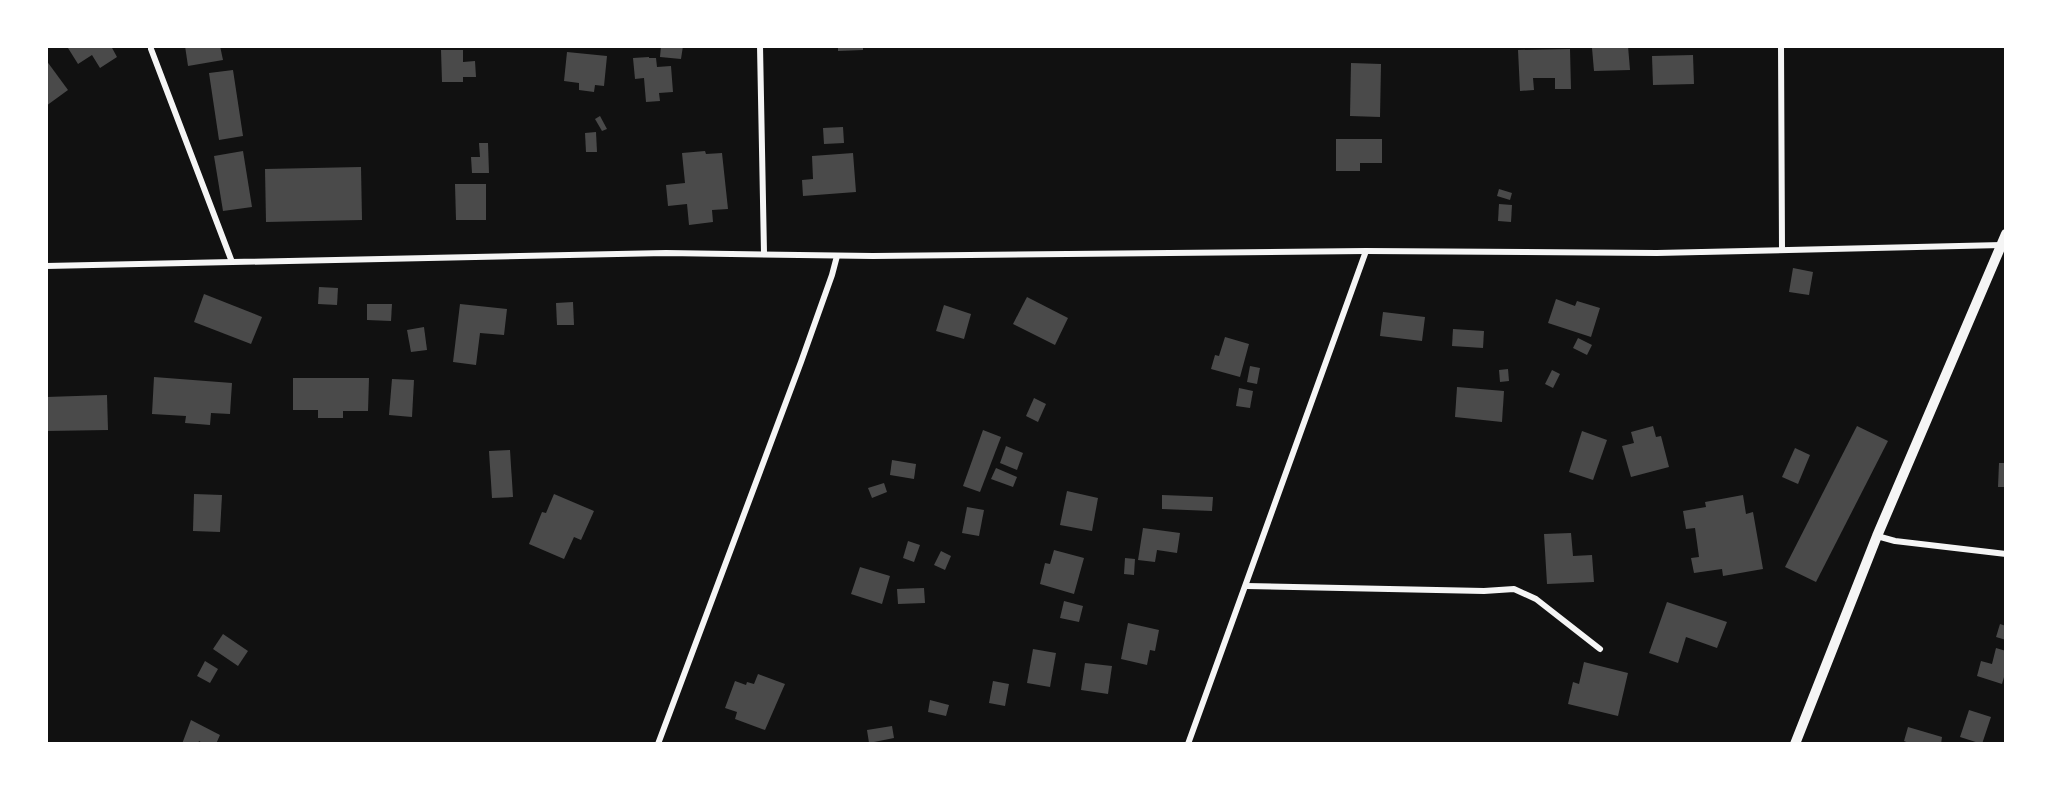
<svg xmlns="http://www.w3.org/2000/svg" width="2052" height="790" viewBox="0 0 2052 790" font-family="Rubik,sans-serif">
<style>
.building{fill:#4a4a4a}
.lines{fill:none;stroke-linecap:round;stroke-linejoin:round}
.minor{stroke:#f5f5f5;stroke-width:6}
.tertiary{stroke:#f5f5f5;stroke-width:10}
</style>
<rect width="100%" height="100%" fill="#111"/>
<g class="building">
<polygon points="70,46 111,46 117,57 100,68 92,55 78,64 68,48"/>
<polygon points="185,46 220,46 223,60 188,66"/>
<polygon points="661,46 683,46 681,59 660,57"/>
<polygon points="838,46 863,46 863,50 838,51"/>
<polygon points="1628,46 1630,70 1594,71 1592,48"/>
<polygon points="1570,49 1571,89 1555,89 1555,78 1533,78 1534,90 1520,91 1518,50"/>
<polygon points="441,50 463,50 463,62 475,61 476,77 463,77 463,82 442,82"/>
<polygon points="567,52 607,56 604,86 595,85 594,92 579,90 579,83 564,81"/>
<polygon points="1693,55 1694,84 1653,85 1652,56"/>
<polygon points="649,57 649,58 656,58 657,67 671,66 673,92 659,93 660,101 646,102 644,78 635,79 633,58"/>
<polygon points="46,60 68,90 46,106"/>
<polygon points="1351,63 1381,64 1380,117 1350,116"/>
<polygon points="233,70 243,136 219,140 209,73"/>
<polygon points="600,116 607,129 602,131 595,119"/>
<polygon points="843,127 844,143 824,144 823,128"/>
<polygon points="596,132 597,152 586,152 585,133"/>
<polygon points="1336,139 1382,139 1382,163 1360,163 1360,171 1336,171"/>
<polygon points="479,143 488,143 489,173 472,173 471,157 480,157"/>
<polygon points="243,151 252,207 223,211 214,156"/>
<polygon points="705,151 706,154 722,153 728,209 712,210 713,222 689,225 687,204 668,206 666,185 685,183 682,153"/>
<polygon points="853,153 856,192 803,196 802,180 813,179 812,156"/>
<polygon points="361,167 362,220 266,222 265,169"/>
<polygon points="455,184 486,184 486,220 456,220"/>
<polygon points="1499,189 1512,193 1510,200 1497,196"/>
<polygon points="1499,204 1512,205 1511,222 1498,221"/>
<polygon points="1793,268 1813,272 1809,295 1789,292"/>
<polygon points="319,287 338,288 337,305 318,304"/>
<polygon points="204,294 262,317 251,344 194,322"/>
<polygon points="1027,297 1068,318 1055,345 1013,324"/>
<polygon points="1556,299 1575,306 1577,301 1600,308 1591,337 1548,323"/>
<polygon points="573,302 574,325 557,325 556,303"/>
<polygon points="367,304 392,304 391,321 367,320"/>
<polygon points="460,304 507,309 504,335 480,333 476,365 453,362"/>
<polygon points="944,305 971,314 964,339 936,331"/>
<polygon points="1383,312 1425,317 1422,341 1380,336"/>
<polygon points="424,327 427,350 411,352 407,330"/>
<polygon points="1453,329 1484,331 1483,348 1452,346"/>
<polygon points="1225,337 1249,344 1240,377 1211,369 1215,355 1219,356"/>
<polygon points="1578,338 1592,345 1587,355 1573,348"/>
<polygon points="1250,366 1260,368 1257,384 1247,382"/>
<polygon points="1508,369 1509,381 1500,382 1499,370"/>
<polygon points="1552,370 1560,374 1553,388 1545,384"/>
<polygon points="154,377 232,383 230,414 211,413 210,425 185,423 186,416 152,414"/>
<polygon points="293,378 369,378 368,411 343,411 343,418 318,418 318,410 293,410"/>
<polygon points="392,379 414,380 412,417 389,415"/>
<polygon points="1457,387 1504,391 1502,422 1455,417"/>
<polygon points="1239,388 1253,391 1250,408 1236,406"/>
<polygon points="107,395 108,430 46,431 46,397"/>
<polygon points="1034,398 1046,404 1038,422 1026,416"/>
<polygon points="1653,426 1656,437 1661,436 1669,467 1631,477 1622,446 1634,443 1631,432"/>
<polygon points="1857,426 1888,441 1816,582 1785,567"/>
<polygon points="983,430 1001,437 980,492 963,486"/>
<polygon points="1582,431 1607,440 1593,480 1569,472"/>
<polygon points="1006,446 1023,453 1017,470 1000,463"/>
<polygon points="1795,448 1810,455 1798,484 1782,477"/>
<polygon points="510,450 513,497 492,498 489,451"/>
<polygon points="892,460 916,464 914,479 890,475"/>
<polygon points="1999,463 2006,463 2006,487 1998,487"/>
<polygon points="996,468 1017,477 1013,487 991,479"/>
<polygon points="884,483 887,492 872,498 868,488"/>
<polygon points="1067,491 1098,498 1092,531 1060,525"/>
<polygon points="194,494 222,495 220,532 193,531"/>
<polygon points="554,494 594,511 581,540 574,537 564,559 529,544 542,512 546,513"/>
<polygon points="1162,495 1213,497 1212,511 1162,509"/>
<polygon points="1743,495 1746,514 1753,512 1763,569 1723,576 1722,569 1694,573 1691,558 1699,557 1695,528 1686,529 1683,511 1706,507 1705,502"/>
<polygon points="967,507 984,510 979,536 962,533"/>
<polygon points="1143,528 1180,533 1177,553 1157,550 1155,562 1138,560"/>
<polygon points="1571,533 1573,556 1592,555 1594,582 1547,584 1544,534"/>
<polygon points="908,541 920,545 914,562 903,558"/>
<polygon points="1054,550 1084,558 1074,594 1040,584 1045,563 1050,564"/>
<polygon points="941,551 951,556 945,570 934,565"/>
<polygon points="1125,558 1135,559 1134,575 1124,574"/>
<polygon points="860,567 890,576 882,604 851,594"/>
<polygon points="924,588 925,603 898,604 897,589"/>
<polygon points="1064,601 1083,606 1079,622 1060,618"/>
<polygon points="1667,602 1727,622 1717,648 1686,637 1678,663 1649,653"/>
<polygon points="1128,623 1159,630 1155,651 1150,650 1147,665 1121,659"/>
<polygon points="2000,624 2006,626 2006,640 1996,637"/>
<polygon points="223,634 248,651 238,666 213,649"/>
<polygon points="1996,648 2006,651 2006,670 2002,684 1977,676 1981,661 1992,664"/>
<polygon points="1033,649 1056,653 1050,687 1027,683"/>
<polygon points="205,661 218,669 210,683 197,676"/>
<polygon points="1584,662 1628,673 1618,716 1568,704 1573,682 1579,684"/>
<polygon points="1085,663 1112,666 1108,694 1081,690"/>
<polygon points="758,674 785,684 765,730 735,719 737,712 725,708 735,681 746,685 747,682 754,684"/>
<polygon points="993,681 1009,684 1005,706 989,703"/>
<polygon points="930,700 949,705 946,716 928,712"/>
<polygon points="1969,710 1991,717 1982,744 1960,737"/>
<polygon points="191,720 220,735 216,744 204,744 199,741 198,744 182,744"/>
<polygon points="892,726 894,738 869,743 867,730"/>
<polygon points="1908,727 1942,737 1941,744 1911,744 1904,741"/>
</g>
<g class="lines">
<g class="minor">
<polyline points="760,46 764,253"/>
<polyline points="1781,46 1782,249"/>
<polyline points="151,49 232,262"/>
<polyline points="46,266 666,253 873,256 1366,251 1657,253 2002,245"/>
<polyline points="1877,536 1895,541 2006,554"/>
<polyline points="1246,586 1484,591 1514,589 1536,599 1600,649"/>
<polyline points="658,744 801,362 832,275 837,256"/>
<polyline points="1188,744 1366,251"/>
</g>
<polyline class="tertiary" points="1795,744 1877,536 2006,234"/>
</g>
<rect width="2052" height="790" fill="none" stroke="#ffffff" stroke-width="96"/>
</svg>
